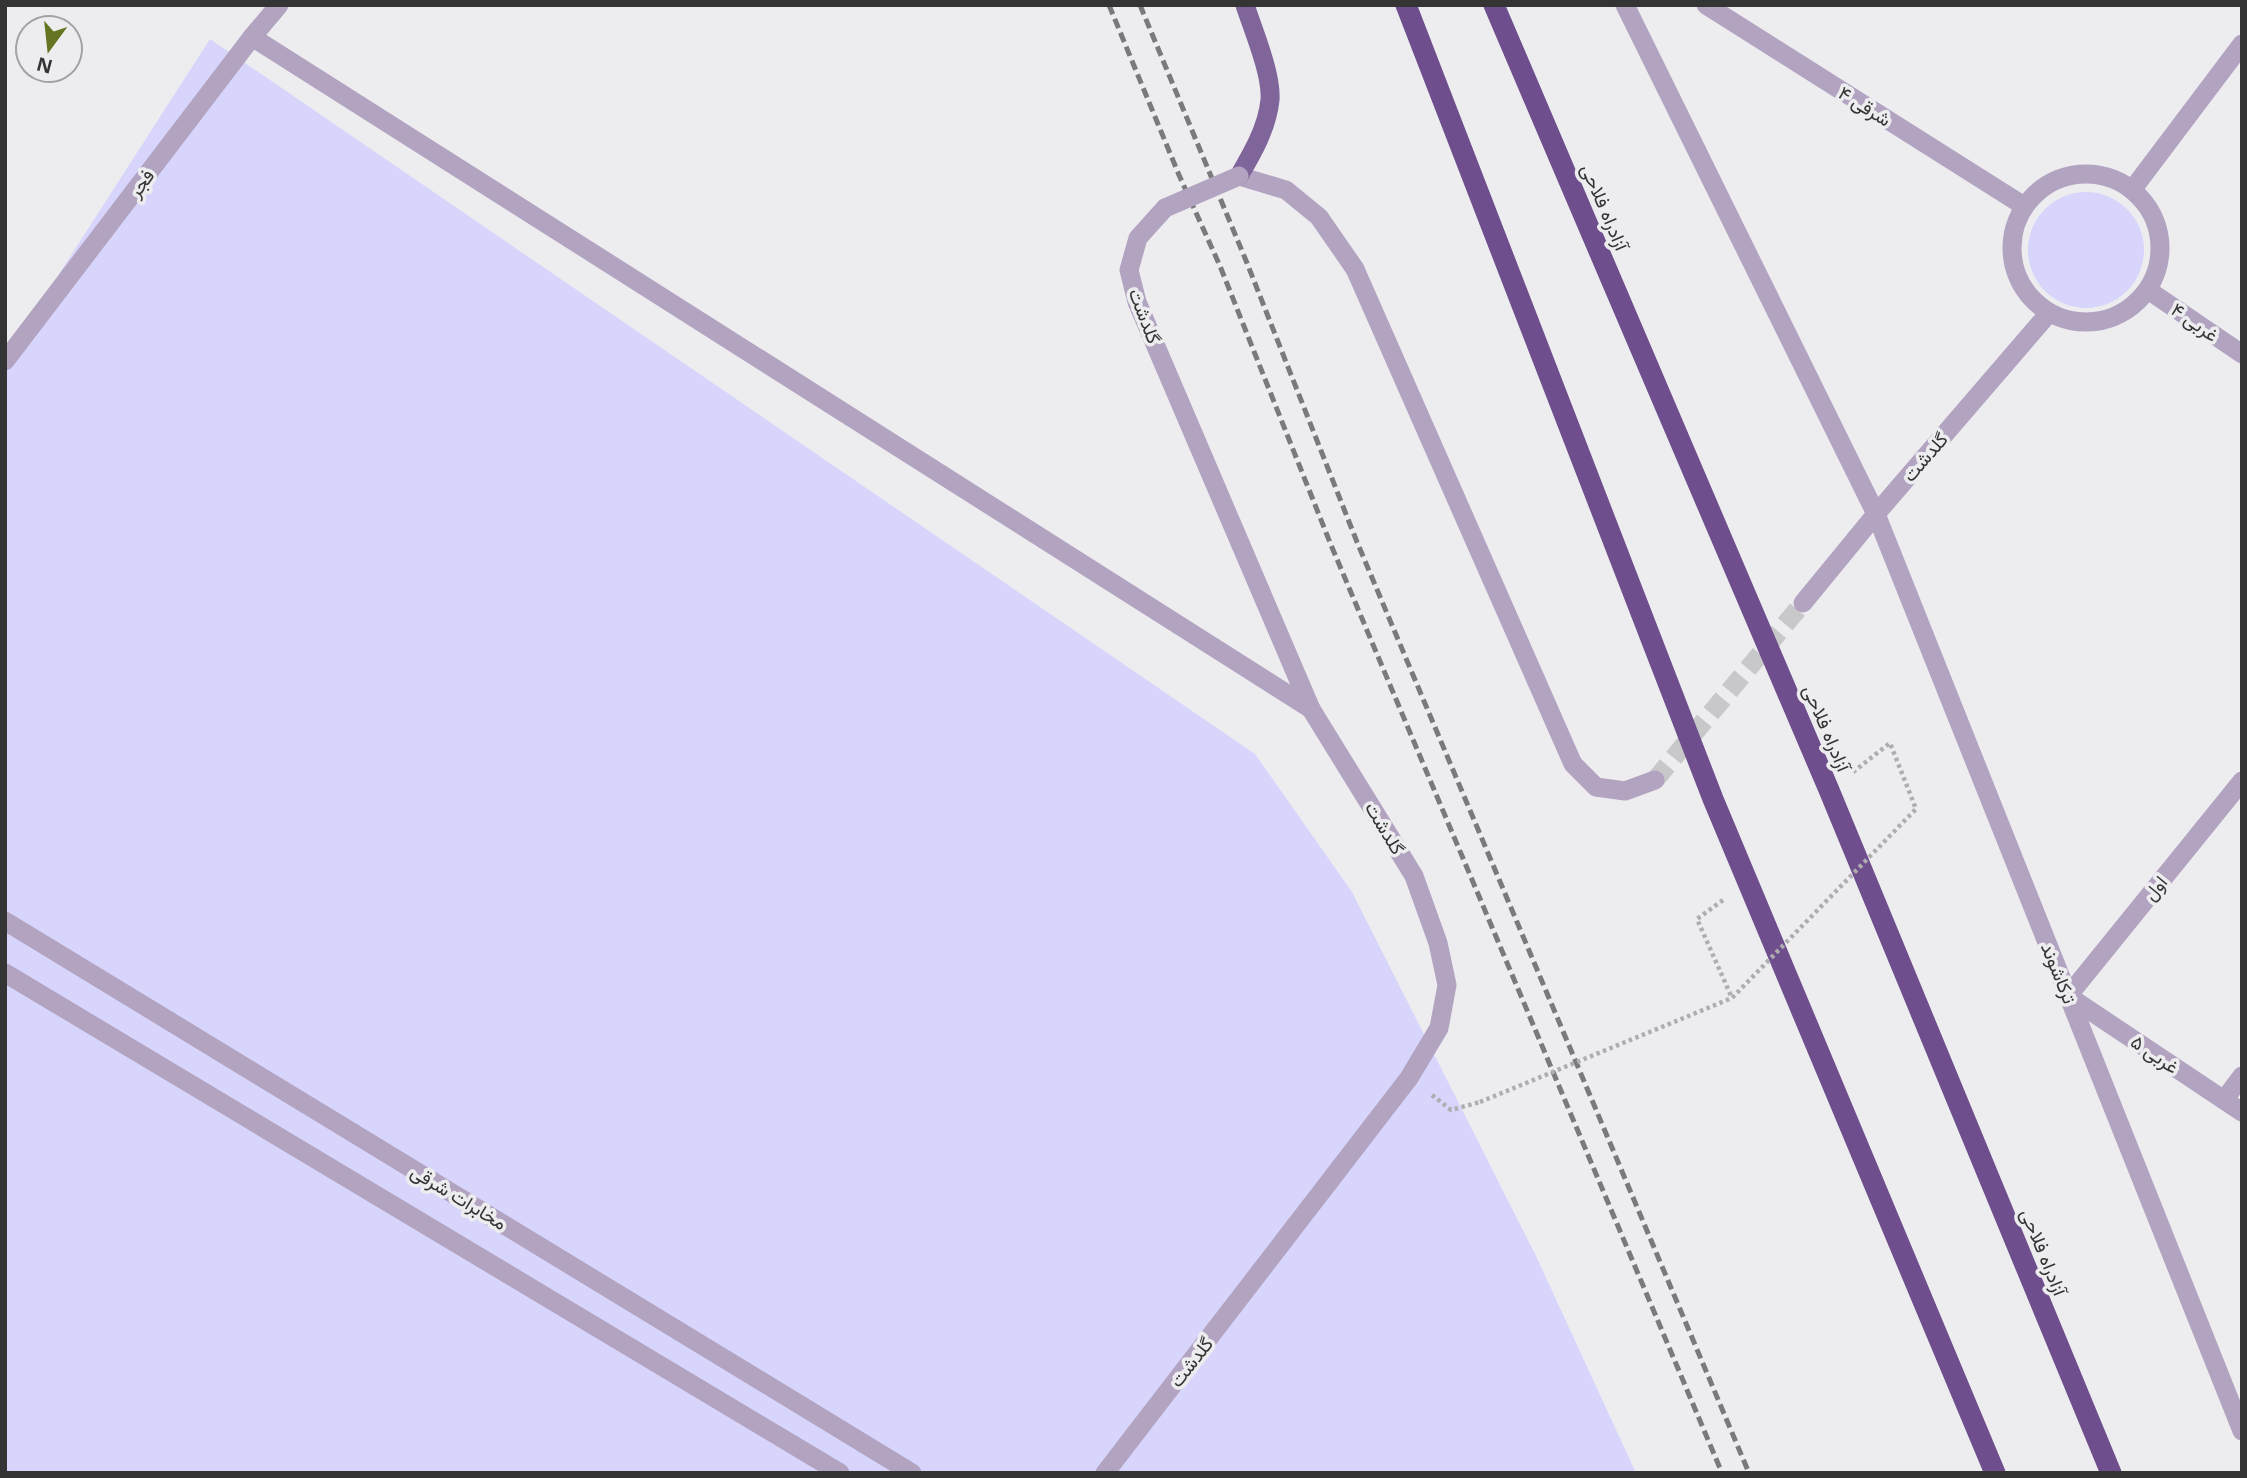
<svg xmlns="http://www.w3.org/2000/svg" width="2247" height="1478" viewBox="0 0 2247 1478" font-family="'Noto Sans',Vazirmatn,sans-serif">
<style>
.green{fill:#d7d5fb}
.lines{fill:none;stroke-linecap:round;stroke-linejoin:round}
.tertiary-tunnel{stroke:#c8c8cb;stroke-width:19;stroke-dasharray:19 10;stroke-linecap:butt}
.path{stroke:#aeaeb0;stroke-width:4.5;stroke-dasharray:3.5 3.5;stroke-linecap:butt}
.service{stroke:#b2a3c1;stroke-width:19}
.minor{stroke:#b2a3c1;stroke-width:19}
.tertiary{stroke:#b2a3c1;stroke-width:19}
.primary{stroke:#80659a;stroke-width:19}
.motorway{stroke:#6e4e8c;stroke-width:21}
.rail{stroke:#7a7a7c;stroke-width:5;stroke-dasharray:10 5;stroke-linecap:butt}
.path-bridge{stroke:#aeaeb0;stroke-width:4.5;stroke-dasharray:3.5 3.5;stroke-linecap:butt}
.tertiary-bridge{stroke:#b2a3c1;stroke-width:19}
.labels{text-anchor:middle;stroke-width:7;stroke-linejoin:round;paint-order:stroke}
.street-label{font-size:19px;fill:#343435;stroke:#ededf0}
</style>
<rect width="100%" height="100%" fill="#ededf0"/>
<g class="green">
<polygon points="210,39 1255,754 1352,892 1536,1256 1636,1473 5,1473 5,358"/>
<circle cx="2086" cy="250" r="58"/>
</g>
<g class="lines">
<polyline class="tertiary-tunnel" points="1655,780 1803,603"/>
<g class="path">
<polyline points="1853,772 1890,743 1916,809"/>
<polyline points="1723,900 1697,919 1732,998"/>
<polyline points="1432,1095 1451,1110 1480,1102"/>
</g>
<polyline class="service" points="2224,1100 2242,1076"/>
<g class="minor">
<polyline points="1625,5 1876,514 2242,1431"/>
<polyline points="1706,5 2024,206"/>
<polyline points="252,37 1311,709"/>
<polyline points="2148,290 2242,354"/>
<polyline points="5,361 252,37 279,5"/>
<polyline points="2242,781 2068,996 2242,1112"/>
</g>
<g class="tertiary">
<circle cx="2086" cy="248" r="74"/>
<polyline points="1239,176 1286,190 1319,217 1355,269 1573,764 1596,787 1625,791 1655,780"/>
<polyline points="2132,190 2242,44"/>
<polyline points="1803,603 1876,514 2049,313"/>
<polyline points="5,921 912,1473"/>
<polyline points="5,973 840,1473"/>
<polyline points="1105,1473 1409,1078 1439,1028 1447,985 1438,943 1414,876 1311,709 1137,302 1129,270 1138,238 1165,208"/>
</g>
<path class="primary" d="M1239 176C1253 152 1267 128 1270 100 1272 74 1253 30 1245 5"/>
<g class="motorway">
<polyline points="1406,5 1713,799 1995,1473"/>
<polyline points="1494,5 1829,790 2111,1473"/>
</g>
<g class="rail">
<polyline points="1109,5 1179,175 1220,266 1331,545 1722,1473"/>
<polyline points="1140,5 1247,263 1357,542 1749,1473"/>
</g>
<polyline class="path-bridge" points="1480,1102 1732,998 1916,809"/>
<polyline class="tertiary-bridge" points="1165,208 1239,176"/>
</g>
<g class="labels">
<g class="street-label">
<text transform="translate(1865 106) rotate(32)" y="7">۴ شرقی</text>
<text transform="translate(141 183) rotate(-53)" y="7">فجر</text>
<text transform="translate(1605 207) rotate(67)" y="7">آزادراه فلاحی</text>
<text transform="translate(1145 316) rotate(69)" y="7">گلدشت</text>
<text transform="translate(2195 322) rotate(35)" y="7">۴ غربی</text>
<text transform="translate(1925 457) rotate(-49)" y="7">گلدشت</text>
<text transform="translate(1827 728) rotate(67)" y="7">آزادراه فلاحی</text>
<text transform="translate(1385 828) rotate(59)" y="7">گلدشت</text>
<text transform="translate(2155 888) rotate(-51)" y="7">اول</text>
<text transform="translate(2059 973) rotate(68)" y="7">ترکاشوند</text>
<text transform="translate(2155 1054) rotate(34)" y="7">۵ غربی</text>
<text transform="translate(459 1197) rotate(31)" y="7">مخابرات شرقی</text>
<text transform="translate(2044 1252) rotate(68)" y="7">آزادراه فلاحی</text>
<text transform="translate(1191 1362) rotate(-52)" y="7">گلدشت</text>
</g>
</g>
<rect width="2247" height="1478" fill="none" stroke="#343435" stroke-width="14"/>
<g transform="translate(49 49) rotate(195)"><circle r="33" fill="#ededf0" stroke="#a3a3a5" stroke-width="2"/>
<path d="M0-5L12 26L0 18L-12 26Z" fill="#647522"/>
<text y="-10" font-size="19" font-weight="bold" text-anchor="middle" fill="#343435">N</text>
</g>
</svg>
